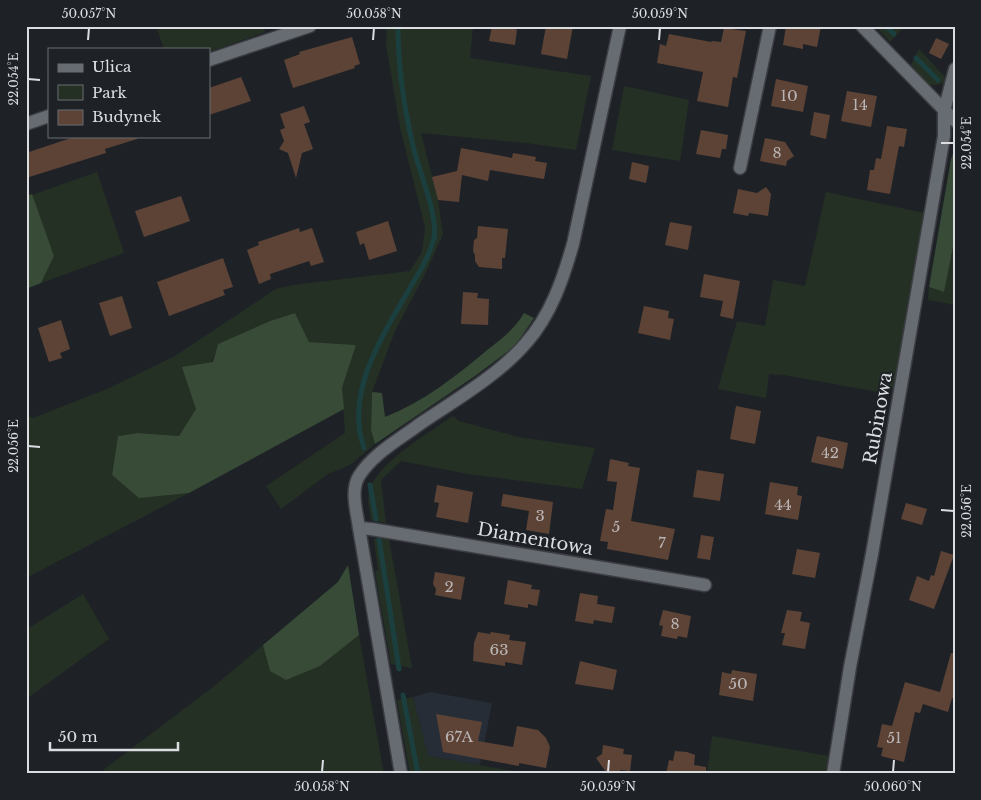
<svg xmlns="http://www.w3.org/2000/svg" width="981" height="800" viewBox="0 0 981 800" font-family="'Libre Baskerville',serif">
<style>
.built{fill:#262d36}
.green{fill:#253024}
.forest{fill:#384b37}
.lines{fill:none;stroke-linecap:round;stroke-linejoin:round}
.stream{stroke:#1b3f3f;stroke-width:5}
.building{fill:#5c4336}
.street-casing{stroke:#3b3d42;stroke-width:15}
.secondary-casing{stroke:#3b3d42;stroke-width:15}
.street{stroke:#676c72;stroke-width:12}
.secondary{stroke:#676c72;stroke-width:12}
.ticks{fill:none;stroke:#dbdde1;stroke-width:2}
.labels{text-anchor:middle;stroke-width:4;stroke-linejoin:round;paint-order:stroke}
.number-label{font-size:15px;fill:#bbb6b6}
.street-label{font-size:18px;fill:#dbdde1;stroke:#1e2227}
.neatline{fill:none;stroke:#dbdde1;stroke-width:2}
.ticks-label{font-size:12px;text-anchor:middle;fill:#dbdde1}
</style>
<rect width="100%" height="100%" fill="#1e2227"/>
<polygon class="built" points="430,692 492,703 480,765 428,756 413,697"/>
<g class="green">
<polygon points="156,26 263,26 265,32 209,52 209,49 164,49"/>
<polygon points="387,26 473,26 470,58 591,76 576,150 526,143 421,133 438,200 443,234 427,270 395,331 372,392 371,430 375,444 350,465 328,474 281,509 266,486 345,433 342,388 356,345 309,342 295,313 270,321 218,344 196,409 179,436 138,433 118,436 112,475 139,497 189,493 26,578 26,415 33,418 107,389 175,356 276,289 293,285 410,271 422,252 425,227 400,127 386,44"/>
<polygon points="875,26 897,26 901,30 890,42"/>
<polygon points="919,49 945,77 946,82 936,85 927,84 911,65"/>
<polygon points="624,86 689,100 680,161 612,150"/>
<polygon points="97,172 124,253 41,283 54,256 32,195"/>
<polygon points="826,192 924,213 894,387 884,393 784,375 769,374 766,398 718,389 737,321 765,326 773,280 805,286"/>
<polygon points="955,237 955,305 928,300 929,287 943,292"/>
<path d="M453 416 459 421 518 437 595 448 582 489 468 474 401 461 381 480 386 523 371 520C370 511 367 501 369 493 374 464 429 433 453 416Z"/>
<polygon points="387,537 389,539 412,668 391,664 375,572 378,569 374,539"/>
<polygon points="83,594 109,639 26,699 26,630"/>
<polygon points="359,635 384,774 98,774 213,687 263,645 270,671 320,666"/>
<polygon points="413,697 428,756 530,774 410,774 397,700"/>
<polygon points="712,736 829,756 826,774 716,774 707,772"/>
</g>
<g class="forest">
<polygon points="955,149 955,237 944,292 929,287 951,159"/>
<polygon points="32,194 54,256 41,283 26,289 26,196"/>
<polygon points="295,313 309,342 356,345 342,388 344,409 189,493 139,498 112,475 118,436 138,433 179,436 196,409 182,367 213,362 218,344 270,321"/>
<path d="M524 313 534 318 515 346 475 376 375 444 371 430 372 392 382 393 385 417C423 402 455 377 486 351 501 339 514 330 524 313Z"/>
<polygon points="348,565 359,635 320,666 286,680 270,671 263,645 338,582"/>
</g>
<g class="lines">
<g class="stream">
<polyline points="886,26 894,34"/>
<polyline points="916,58 938,80"/>
<path d="M364 448C344 391 384 334 411 286 420 271 430 255 434 238 438 214 419 172 413 146 404 107 398 67 398 26"/>
<polyline points="370,485 376,519"/>
<polyline points="379,539 399,669"/>
<polyline points="403,695 418,774"/>
</g>
</g>
<g class="building">
<polygon points="492,26 515,26 515,29 517,30 515,45 489,41"/>
<polygon points="546,26 573,26 567,59 541,54"/>
<polygon points="786,26 821,26 817,47 803,44 803,49 783,45"/>
<polygon points="724,28 746,31 737,78 733,77 728,107 697,101 703,72 657,63 660,44 666,46 669,34 711,42 712,41 721,42"/>
<polygon points="352,37 360,64 354,66 355,68 293,88 284,60 300,54 299,52"/>
<polygon points="936,38 949,44 941,59 929,53"/>
<polygon points="241,77 251,101 209,115 209,88"/>
<polygon points="776,79 808,86 803,112 771,106"/>
<polygon points="847,91 877,96 871,127 841,121"/>
<polygon points="304,106 310,122 304,124 313,149 302,153 296,178 288,153 279,149 284,141 280,130 285,128 280,114"/>
<polygon points="814,112 830,115 826,139 810,135"/>
<polygon points="887,126 907,129 904,147 899,146 890,194 867,190 870,170 874,170 876,158 881,159"/>
<polygon points="701,130 728,135 726,149 722,149 720,158 696,154"/>
<polygon points="77,136 137,136 137,139 105,149 106,153 26,178 26,153"/>
<polygon points="765,138 785,142 794,156 787,161 786,166 760,161"/>
<polygon points="461,148 512,158 513,153 536,157 535,161 547,163 544,179 490,170 488,181 462,175 459,202 438,200 432,177 457,171"/>
<polygon points="632,162 649,166 646,183 629,179"/>
<polygon points="766,187 771,194 768,216 749,213 748,216 733,213 738,189 757,193"/>
<polygon points="181,196 190,221 144,237 135,211"/>
<polygon points="388,221 397,251 369,260 364,243 360,245 356,232"/>
<polygon points="670,222 692,226 688,250 665,245"/>
<polygon points="478,226 508,229 505,258 502,258 502,269 479,267 475,261 475,255 473,251 474,240 477,238"/>
<polygon points="299,228 300,232 312,228 324,262 311,266 309,261 270,274 271,279 259,284 247,250 259,245 258,242"/>
<polygon points="223,258 233,287 223,290 225,295 169,316 157,282"/>
<polygon points="704,274 740,281 733,319 720,316 723,301 700,297"/>
<polygon points="463,292 478,293 477,298 489,299 488,325 461,324"/>
<polygon points="122,296 132,328 110,336 99,303"/>
<polygon points="644,306 669,311 668,318 674,319 670,340 638,333"/>
<polygon points="61,320 70,349 60,353 62,358 49,362 38,328"/>
<polygon points="736,406 761,411 755,444 730,439"/>
<polygon points="817,436 848,443 843,469 811,462"/>
<polygon points="610,459 629,463 628,466 640,468 631,521 675,529 668,560 607,549 608,542 600,541 606,509 613,510 617,482 607,481"/>
<polygon points="697,470 724,474 720,501 693,497"/>
<polygon points="770,482 798,487 797,495 802,496 798,520 765,514"/>
<polygon points="437,485 473,492 468,523 436,517 439,503 434,502"/>
<polygon points="503,494 553,502 549,534 526,530 529,511 501,506"/>
<polygon points="906,503 927,509 922,525 901,519"/>
<polygon points="701,535 714,537 710,560 697,558"/>
<polygon points="797,549 820,553 815,578 792,574"/>
<polygon points="941,551 954,555 934,609 909,600 917,576 929,581 931,575 934,576"/>
<polygon points="435,572 465,577 461,600 435,595 436,589 433,584"/>
<polygon points="508,580 532,585 531,589 540,590 537,606 528,604 528,608 504,604"/>
<polygon points="580,593 598,596 597,604 615,607 612,623 594,620 593,624 575,621"/>
<polygon points="663,610 691,616 687,638 678,636 677,639 661,636 663,626 659,625"/>
<polygon points="787,610 802,612 800,621 810,623 805,649 782,645 785,633 781,633"/>
<polygon points="478,632 490,634 491,632 510,635 509,640 526,642 522,665 505,662 505,666 473,661 474,643"/>
<polygon points="951,653 955,653 955,699 952,698 948,712 923,704 920,713 915,712 904,762 881,756 883,748 877,747 882,724 892,726 905,682 940,692"/>
<polygon points="580,661 617,670 613,690 575,684"/>
<polygon points="732,670 757,674 753,701 719,695 722,672 731,674"/>
<polygon points="436,714 482,722 478,741 513,747 517,726 538,730 546,738 550,747 546,768 519,763 519,766 443,752"/>
<polygon points="603,745 624,749 623,754 632,755 630,771 620,770 620,774 606,772 596,758 602,754"/>
<polygon points="675,751 687,752 695,755 694,765 706,767 706,774 666,774 669,760 673,761"/>
</g>
<g class="lines">
<defs>
<g id="street">
<polyline points="862,26 955,121"/>
<polyline points="209,60 310,26"/>
<polyline points="26,124 49,116"/>
<polyline points="740,168 770,26"/>
<polyline points="359,528 371,529 705,585"/>
<polyline points="833,774 850,667 872,554 944,136 944,111 955,69"/>
</g>
<path id="secondary" d="M401 774 359 528C357 513 350 490 359 476 373 454 397 441 417 426 452 402 499 375 526 343 551 315 563 279 573 244L620 26"/>
</defs>
<use href="#street" class="street-casing"/>
<use href="#secondary" class="secondary-casing"/>
<use href="#street" class="street"/>
<use href="#secondary" class="secondary"/>
</g>
<path class="ticks" d="M88 40 89 28M373 40 374 28M659 40 660 28M28 79 40 80M941 143H954M28 446 40 447M941 510 954 511M322 772 323 760M608 772 609 760M893 772 894 760"/>
<g class="labels">
<g class="number-label">
<text x="789" y="101">10</text>
<text x="860" y="110">14</text>
<text x="777" y="158">8</text>
<text x="830" y="458">42</text>
<text x="783" y="510">44</text>
<text x="540" y="521">3</text>
<text x="616" y="532">5</text>
<text x="662" y="548">7</text>
<text x="449" y="592">2</text>
<text x="675" y="629">8</text>
<text x="499" y="655">63</text>
<text x="738" y="689">50</text>
<text x="459" y="742">67A</text>
<text x="894" y="743">51</text>
</g>
<g class="street-label">
<text transform="translate(878 418) rotate(-80)" y="6">Rubinowa</text>
<text transform="translate(535 539) rotate(10)" y="6">Diamentowa</text>
</g>
</g>
<rect width="981" height="800" fill="none" stroke="#1e2227" stroke-width="55"/>
<rect x="48" y="48" width="162" height="90" fill="#1e2227" stroke="#6a6d71"/>
<rect x="58" y="64" width="25" height="8" fill="#676c72" stroke="#6a6d71"/>
<text x="92" y="72" font-size="15" fill="#dbdde1">Ulica</text>
<rect x="58" y="85" width="25" height="15" fill="#253024" stroke="#6a6d71"/>
<text x="92" y="98" font-size="15" fill="#dbdde1">Park</text>
<rect x="58" y="110" width="25" height="15" fill="#5c4336" stroke="#6a6d71"/>
<text x="92" y="122" font-size="15" fill="#dbdde1">Budynek</text>
<path d="M50 742v8h128v-8" fill="none" stroke="#dbdde1" stroke-width="2.5"/>
<text x="58" y="742" font-size="15" fill="#dbdde1" stroke="#1e2227" stroke-width="4" paint-order="stroke">50 m</text>
<rect x="28" y="28" width="926" height="744" class="neatline"/>
<g class="ticks-label">
<text x="89" y="18">50.057°N</text>
<text x="374" y="18">50.058°N</text>
<text x="660" y="18">50.059°N</text>
<text transform="translate(14 79) rotate(-90)" y="4">22.054°E</text>
<text transform="translate(967 143) rotate(-90)" y="4">22.054°E</text>
<text transform="translate(14 446) rotate(-90)" y="4">22.056°E</text>
<text transform="translate(967 511) rotate(-90)" y="4">22.056°E</text>
<text x="322" y="791">50.058°N</text>
<text x="608" y="791">50.059°N</text>
<text x="893" y="791">50.060°N</text>
</g>
</svg>
